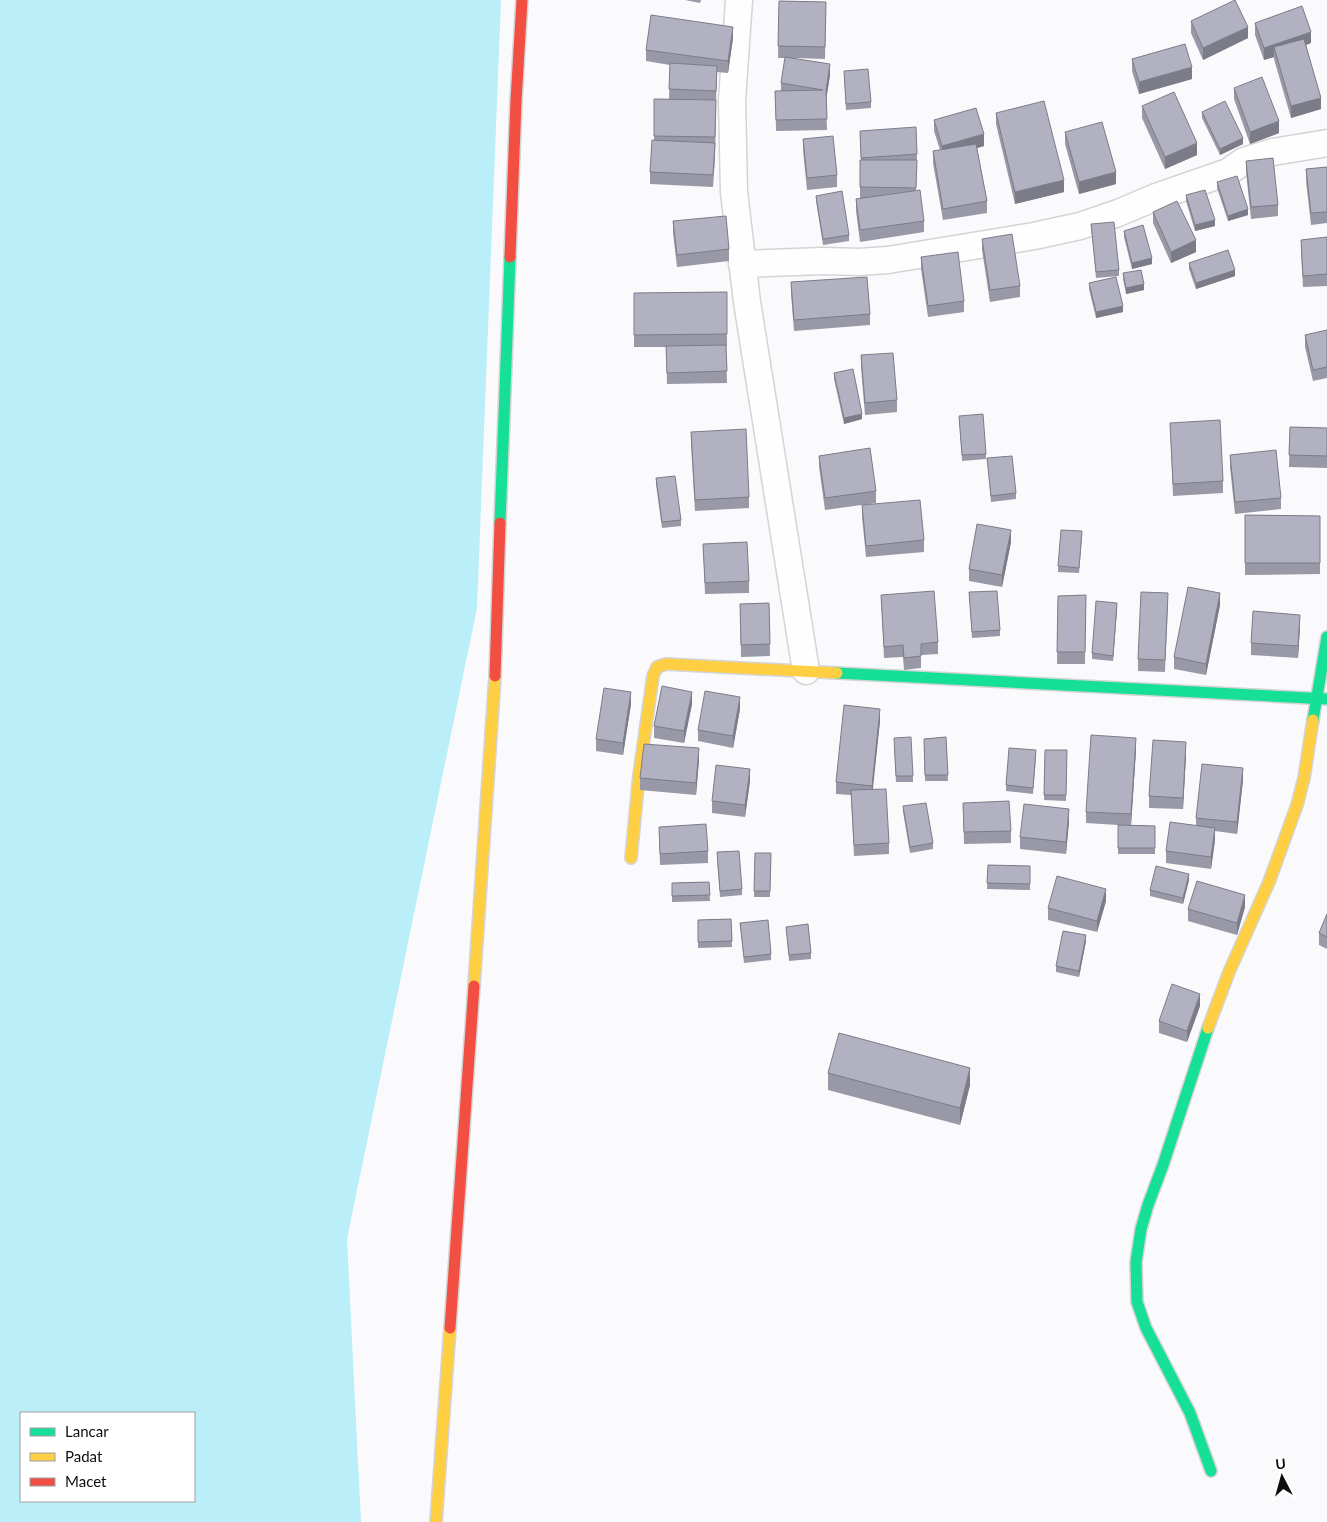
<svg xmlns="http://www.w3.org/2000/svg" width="1327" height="1522" viewBox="0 0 1327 1522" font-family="Lato,sans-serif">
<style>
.water{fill:#baeff9;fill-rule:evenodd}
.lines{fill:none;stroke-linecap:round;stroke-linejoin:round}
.street-casing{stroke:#d4d4d6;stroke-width:29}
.fast-casing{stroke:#d4d4d6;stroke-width:14}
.slow-casing{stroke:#d4d4d6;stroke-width:14}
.jam-casing{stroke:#d4d4d6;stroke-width:14}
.street{stroke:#fefeff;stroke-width:26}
.fast{stroke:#16e098;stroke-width:11}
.slow{stroke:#ffcf43;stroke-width:11}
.jam{stroke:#f24e42;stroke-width:11}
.wall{fill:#9898a7}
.shaded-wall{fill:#7c7c88}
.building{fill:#b1b1c2;stroke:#7c7c88}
</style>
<rect width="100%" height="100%" fill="#fafafc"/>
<path class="water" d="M0 0H501L477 608 347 1239 361 1522H0ZM21 1413H194V1501H21Z"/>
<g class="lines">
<defs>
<g id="street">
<polyline points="739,0 732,100 734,192 747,302 806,671"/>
<polyline points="742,264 823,261 859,262 888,260 1034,236 1080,226 1118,213 1156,197 1228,172 1244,161 1273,152 1327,143"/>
</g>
<g id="fast">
<polyline points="500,523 510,257"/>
<polyline points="837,673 1327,699"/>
<polyline points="1313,720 1327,637"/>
<polyline points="1208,1028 1163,1165 1148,1205 1141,1229 1136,1262 1137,1302 1146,1328 1190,1413 1211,1471"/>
</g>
<g id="slow">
<polyline points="631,858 639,775 653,676 657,667 666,664 837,673"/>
<polyline points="474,986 495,676"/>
<polyline points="1208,1028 1229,972 1269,882 1297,805 1304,778 1313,720"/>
<polyline points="436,1522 450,1328"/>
</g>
<g id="jam">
<polyline points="510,257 516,101 522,0"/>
<polyline points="495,676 500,523"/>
<polyline points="450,1328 474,986"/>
</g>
</defs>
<use href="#street" class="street-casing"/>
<use href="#fast" class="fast-casing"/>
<use href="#slow" class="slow-casing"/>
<use href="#jam" class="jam-casing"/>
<use href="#street" class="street"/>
<use href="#fast" class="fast"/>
<use href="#slow" class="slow"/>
<use href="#jam" class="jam"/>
</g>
<g class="wall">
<polygon points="685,0 701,0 700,3"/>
<polygon points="779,1 826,2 825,59 794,58 830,75 826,100 827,130 776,131 775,91 781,91 781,83 785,58 778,58"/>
<polygon points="1191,21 1248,38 1203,60 1191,33"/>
<polygon points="1255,23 1311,43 1306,45 1321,109 1291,118 1274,59 1274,57 1264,60 1255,35"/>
<polygon points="733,38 728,73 717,72 716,102 715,155 713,187 650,184 650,172 654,140 654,99 669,99 670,65 646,61 646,50"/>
<polygon points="1132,59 1192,79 1139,94 1132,71"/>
<polygon points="844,71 871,102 871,108 846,110"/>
<polygon points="1234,88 1279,133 1250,144 1234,99"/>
<polygon points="1142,106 1197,155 1165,169 1142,118"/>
<polygon points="1202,112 1243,144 1220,155 1202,118"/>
<polygon points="996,113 1064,192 1015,204 996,124"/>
<polygon points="934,120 984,146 977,148 987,201 987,213 943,220 933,163 933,151 940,150 934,131"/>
<polygon points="860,131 917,154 916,190 924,221 924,232 860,242 856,211 856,199 860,198 860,160 861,160"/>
<polygon points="1065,132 1116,184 1079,194 1065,144"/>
<polygon points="803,139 837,175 837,187 807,190 803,150"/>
<polygon points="1246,161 1278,205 1278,216 1251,219 1246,172"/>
<polygon points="1327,167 1327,223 1311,225 1306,181 1306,169"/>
<polygon points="1217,182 1248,215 1228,221 1217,188"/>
<polygon points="1186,195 1215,226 1195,231 1186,201"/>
<polygon points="816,196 849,235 849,241 823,245 816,201"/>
<polygon points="1153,212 1196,252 1171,263 1153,223"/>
<polygon points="673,221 729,249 729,261 677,267 673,233"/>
<polygon points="1091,224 1119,270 1119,276 1096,278"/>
<polygon points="1124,231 1152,264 1132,269 1124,237"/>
<polygon points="1327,237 1327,286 1303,287 1301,251 1301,240"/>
<polygon points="982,239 1020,286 1020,297 990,302 982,250"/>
<polygon points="921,257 964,301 964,312 928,317 921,269"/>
<polygon points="1189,263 1235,276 1196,289 1189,269"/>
<polygon points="1123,273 1144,290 1126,294 1123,279"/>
<polygon points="791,282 870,314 870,325 794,331 791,294"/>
<polygon points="1089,283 1123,312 1096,318 1089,289"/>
<polygon points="727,292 727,346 726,346 727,383 667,384 666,347 634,347 634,293"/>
<polygon points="1327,330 1327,378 1313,381 1305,347 1305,335"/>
<polygon points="861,355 897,400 897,412 865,415 861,367"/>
<polygon points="834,373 862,419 844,424 834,379"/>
<polygon points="959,416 986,454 986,459 962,461"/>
<polygon points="1170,423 1223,481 1223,493 1173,496"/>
<polygon points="1290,427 1327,428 1327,468 1289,467"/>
<polygon points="691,432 749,497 749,508 695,511 691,444"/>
<polygon points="1230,455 1281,498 1281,509 1235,514 1230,467"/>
<polygon points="819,456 876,491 876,503 825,510 819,467"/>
<polygon points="987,458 1016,493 1016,499 991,502"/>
<polygon points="656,478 681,520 681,526 662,528 656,484"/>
<polygon points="862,505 924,540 924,552 866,557 862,517"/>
<polygon points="1245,515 1320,516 1320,574 1245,575"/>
<polygon points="1082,537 1079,573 1058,572 1058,566"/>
<polygon points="1011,542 1002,587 969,581 969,569"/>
<polygon points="703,544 749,581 749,593 705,594"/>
<polygon points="969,592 1000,630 1000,636 972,638"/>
<polygon points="881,595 938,642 938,654 921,655 921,668 904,670 903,657 884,658"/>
<polygon points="1086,595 1085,664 1057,664 1058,596"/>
<polygon points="769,603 770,656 741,657 740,604"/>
<polygon points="1168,604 1165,672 1138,671 1138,659"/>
<polygon points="1220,605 1206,675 1174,669 1174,657"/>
<polygon points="1117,608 1113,661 1092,659 1092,653"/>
<polygon points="1300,626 1298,658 1251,655 1251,643"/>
<polygon points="631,704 623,755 596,751 596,739"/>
<polygon points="692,704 684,743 654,738 654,726"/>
<polygon points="740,709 733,748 698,741 698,730"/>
<polygon points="880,721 872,789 889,843 889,854 854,856 851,795 836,794 836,782"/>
<polygon points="946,737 948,781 925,781 924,739"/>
<polygon points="894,744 913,776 913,782 896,782"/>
<polygon points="1045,750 1067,750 1066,801 1044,800"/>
<polygon points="1136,750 1131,825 1155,826 1155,854 1118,854 1118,825 1086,823 1086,812"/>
<polygon points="1186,754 1183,809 1149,808 1149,796"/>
<polygon points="1036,756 1033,794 1006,791 1006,785"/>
<polygon points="699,760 696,795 640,790 640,778"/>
<polygon points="1243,780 1237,834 1215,831 1215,840 1211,869 1166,863 1166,851 1196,825 1196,818"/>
<polygon points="750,781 745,817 712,813 712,801"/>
<polygon points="963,803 1011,831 1011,843 964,844"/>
<polygon points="903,806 933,843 933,849 910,853 903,812"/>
<polygon points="1069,821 1066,854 1020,849 1020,837"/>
<polygon points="659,827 708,851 708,863 660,865"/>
<polygon points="755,853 771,853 770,897 754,897"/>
<polygon points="717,858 742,889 742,895 720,897"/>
<polygon points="988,865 1030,866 1030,890 987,889"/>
<polygon points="1189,880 1183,904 1150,896 1150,890"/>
<polygon points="709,882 710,901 672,902 672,883"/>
<polygon points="1106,901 1097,932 1048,920 1048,908"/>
<polygon points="1245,907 1237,935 1188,921 1188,909"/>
<polygon points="1327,914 1327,949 1319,945 1319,933"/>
<polygon points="731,919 732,947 698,948 698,920"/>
<polygon points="740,923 771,954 771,960 744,963"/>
<polygon points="786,927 811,953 811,959 789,961"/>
<polygon points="1086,941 1079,977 1056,972 1056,966"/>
<polygon points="1200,1006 1187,1042 1159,1033 1159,1021"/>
<polygon points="828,1073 970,1085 960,1125 828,1090"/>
</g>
<g class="shaded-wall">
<polygon points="733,27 733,38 728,73 728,61"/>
<polygon points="1248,27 1248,38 1203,60 1203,48"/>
<polygon points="1311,32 1311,43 1276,56 1274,47 1274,57 1264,60 1264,48"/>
<polygon points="830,64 830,75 826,101 826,90"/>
<polygon points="1192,67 1192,79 1139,94 1139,82"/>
<polygon points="1321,98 1321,109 1291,118 1291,106"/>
<polygon points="716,100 715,155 713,187 715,145"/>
<polygon points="1279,121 1279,133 1250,144 1250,132"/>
<polygon points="984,134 984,146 942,158 942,146"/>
<polygon points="1243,138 1243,144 1220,155 1220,149"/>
<polygon points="1197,143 1197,155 1165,169 1165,157"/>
<polygon points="1116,172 1116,184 1079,194 1079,182"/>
<polygon points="1064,180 1064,192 1015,204 1015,192"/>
<polygon points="1248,209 1248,215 1228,221 1228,216"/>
<polygon points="1215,220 1215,226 1195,231 1195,225"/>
<polygon points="1196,240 1196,252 1171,263 1171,252"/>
<polygon points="1152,258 1152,264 1132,269 1132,263"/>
<polygon points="1235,270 1235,276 1196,289 1196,283"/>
<polygon points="1144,284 1144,290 1126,294 1126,288"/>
<polygon points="1123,306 1123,312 1096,318 1096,312"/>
<polygon points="862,414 862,419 844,424 844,418"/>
<polygon points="1011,530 1011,542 1002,587 1002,575"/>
<polygon points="1220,593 1220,605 1206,675 1206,664"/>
<polygon points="1117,603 1117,608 1113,661 1113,656"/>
<polygon points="1300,615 1300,626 1298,658 1298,646"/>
<polygon points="631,692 631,704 623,755 623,743"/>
<polygon points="692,692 692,704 684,743 684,731"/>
<polygon points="740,697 740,709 733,748 733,736"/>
<polygon points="880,709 880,721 872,798 872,786"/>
<polygon points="1136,738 1136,750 1131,826 1131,814"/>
<polygon points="1186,742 1186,754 1183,809 1183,798"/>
<polygon points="699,748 699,760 696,795 696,783"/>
<polygon points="1243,768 1243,780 1237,834 1237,822"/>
<polygon points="750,769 750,781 745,817 745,805"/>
<polygon points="1069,809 1069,821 1066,854 1066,842"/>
<polygon points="1215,828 1215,840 1211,869 1211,857"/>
<polygon points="1189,874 1189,880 1183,904 1183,898"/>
<polygon points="1106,889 1106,901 1097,932 1097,921"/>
<polygon points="1245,895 1245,907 1237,935 1237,923"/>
<polygon points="1086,935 1086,941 1079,977 1079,971"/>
<polygon points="1200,994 1200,1006 1187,1042 1187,1031"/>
<polygon points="970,1068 970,1085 960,1125 960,1108"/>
</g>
<g class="building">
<polygon points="1235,0 1248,27 1203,48 1191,21"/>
<polygon points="779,1 826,2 825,47 778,46"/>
<polygon points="1302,6 1311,32 1264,48 1255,23"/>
<polygon points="651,15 733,27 728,61 646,50"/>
<polygon points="1304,39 1321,98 1291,106 1274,47"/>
<polygon points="1185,44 1192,67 1139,82 1132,59"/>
<polygon points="785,57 830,64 826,90 827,119 776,120 775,91 823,90 781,83"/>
<polygon points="670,63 717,66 716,91 669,89"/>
<polygon points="868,69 871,102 846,104 844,71"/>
<polygon points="1262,77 1279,121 1250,132 1234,88"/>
<polygon points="1174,92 1197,143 1165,157 1142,106"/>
<polygon points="654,99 716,100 715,137 654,136"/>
<polygon points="1044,101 1064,180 1015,192 996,113"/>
<polygon points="1225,101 1243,138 1220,149 1202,112"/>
<polygon points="976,108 984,134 942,146 934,120"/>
<polygon points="1102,122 1116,172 1079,182 1065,132"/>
<polygon points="916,127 917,154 861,158 860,131"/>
<polygon points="833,136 837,175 807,178 803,139"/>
<polygon points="652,140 715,143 713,175 650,172"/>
<polygon points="976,144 987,201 943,209 933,151"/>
<polygon points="1273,158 1278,205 1251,207 1246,161"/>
<polygon points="860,160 917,160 916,188 860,187"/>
<polygon points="1327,167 1327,212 1311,213 1306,169"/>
<polygon points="1237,176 1248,209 1228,216 1217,182"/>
<polygon points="920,190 924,221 860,230 856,199"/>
<polygon points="1205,190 1215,220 1195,225 1186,195"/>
<polygon points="842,191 849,235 823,239 816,196"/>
<polygon points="1177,201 1196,240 1171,252 1153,212"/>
<polygon points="726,216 729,249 677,255 673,221"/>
<polygon points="1114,222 1119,270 1096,272 1091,224"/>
<polygon points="1143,225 1152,258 1132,263 1124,231"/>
<polygon points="1012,234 1020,286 990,290 982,239"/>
<polygon points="1327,237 1327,274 1303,276 1301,240"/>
<polygon points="1228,250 1235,270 1196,283 1189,263"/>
<polygon points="958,252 964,301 928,306 921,257"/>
<polygon points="1141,270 1144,284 1126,288 1123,273"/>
<polygon points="867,277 870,314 794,320 791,282"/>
<polygon points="1116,277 1123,306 1096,312 1089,283"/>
<polygon points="727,292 727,334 634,335 634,293"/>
<polygon points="1327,330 1327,367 1313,370 1305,335"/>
<polygon points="726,345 727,371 667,373 666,346"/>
<polygon points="893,353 897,400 865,403 861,355"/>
<polygon points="853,369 862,414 844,418 834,373"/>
<polygon points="983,414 986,454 962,455 959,416"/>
<polygon points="1220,420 1223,481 1173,484 1170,423"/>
<polygon points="1290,427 1327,428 1327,456 1289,455"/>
<polygon points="746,429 749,497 695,500 691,432"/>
<polygon points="870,448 876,491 825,498 819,456"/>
<polygon points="1276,450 1281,498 1235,502 1230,455"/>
<polygon points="1012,456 1016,493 991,496 987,458"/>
<polygon points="675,476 681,520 662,522 656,478"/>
<polygon points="920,500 924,540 866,546 862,505"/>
<polygon points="1245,515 1320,516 1320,563 1245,563"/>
<polygon points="977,524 1011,530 1002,575 969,569"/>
<polygon points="1061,530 1082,531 1079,568 1058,566"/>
<polygon points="747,542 749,581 705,583 703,544"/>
<polygon points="1188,587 1220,593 1206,664 1174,657"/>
<polygon points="934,591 938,642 921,644 921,656 904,658 903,645 884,647 881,595"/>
<polygon points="997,591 1000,630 972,632 969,592"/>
<polygon points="1141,592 1168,593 1165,660 1138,659"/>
<polygon points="1086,595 1085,652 1057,652 1058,596"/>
<polygon points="1096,601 1117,603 1113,656 1092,653"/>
<polygon points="769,603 770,644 741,645 740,604"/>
<polygon points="1253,611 1300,615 1298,646 1251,643"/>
<polygon points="662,686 692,692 684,731 654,726"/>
<polygon points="604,688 631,692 623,743 596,739"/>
<polygon points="705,691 740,697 733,736 698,730"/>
<polygon points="844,705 880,709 872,786 836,782"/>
<polygon points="1091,735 1136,738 1131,814 1086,812"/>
<polygon points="911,737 913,776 896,776 894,738"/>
<polygon points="946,737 948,775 925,775 924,739"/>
<polygon points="1153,740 1186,742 1183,798 1149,796"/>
<polygon points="644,744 699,748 696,783 640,778"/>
<polygon points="1009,748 1036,750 1033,788 1006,785"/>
<polygon points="1045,750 1067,750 1066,795 1044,795"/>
<polygon points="1202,764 1243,768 1237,822 1196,818"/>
<polygon points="716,765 750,769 745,805 712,801"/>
<polygon points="886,789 889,843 854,845 851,790"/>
<polygon points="1009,801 1011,831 964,832 963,803"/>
<polygon points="926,803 933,843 910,847 903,806"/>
<polygon points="1024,804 1069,809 1066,842 1020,837"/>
<polygon points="1170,822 1215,828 1211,857 1166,851"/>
<polygon points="706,824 708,851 660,854 659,827"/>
<polygon points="1118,825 1155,826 1155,848 1118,848"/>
<polygon points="739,851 742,889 720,891 717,852"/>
<polygon points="755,853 771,853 770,891 754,891"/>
<polygon points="988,865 1030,866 1030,884 987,883"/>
<polygon points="1156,866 1189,874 1183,898 1150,890"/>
<polygon points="1057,876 1106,889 1097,921 1048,908"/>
<polygon points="1197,881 1245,895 1237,923 1188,909"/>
<polygon points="709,882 710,895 672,896 672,883"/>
<polygon points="1327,914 1327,937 1319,933"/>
<polygon points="731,919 732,941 698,942 698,920"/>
<polygon points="768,920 771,954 744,957 740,923"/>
<polygon points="808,924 811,953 789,955 786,927"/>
<polygon points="1063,931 1086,935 1079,971 1056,966"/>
<polygon points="1172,984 1200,994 1187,1031 1159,1021"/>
<polygon points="839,1033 970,1068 960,1108 828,1073"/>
</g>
<rect x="20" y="1412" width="175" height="90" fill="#ffffff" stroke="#9f9fa0"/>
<rect x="30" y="1428" width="25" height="8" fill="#16e098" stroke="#9f9fa0"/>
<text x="65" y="1437" font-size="15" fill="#0e0e11">Lancar</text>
<rect x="30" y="1453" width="25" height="8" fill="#ffcf43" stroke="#9f9fa0"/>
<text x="65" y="1462" font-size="15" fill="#0e0e11">Padat</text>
<rect x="30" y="1478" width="25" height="8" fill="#f24e42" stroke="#9f9fa0"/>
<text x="65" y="1487" font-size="15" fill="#0e0e11">Macet</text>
<g transform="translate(1282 1477) rotate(354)" stroke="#ffffff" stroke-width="4" paint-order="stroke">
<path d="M0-4L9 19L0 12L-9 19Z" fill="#0e0e11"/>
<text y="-8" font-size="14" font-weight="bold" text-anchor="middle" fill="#0e0e11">U</text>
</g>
</svg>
